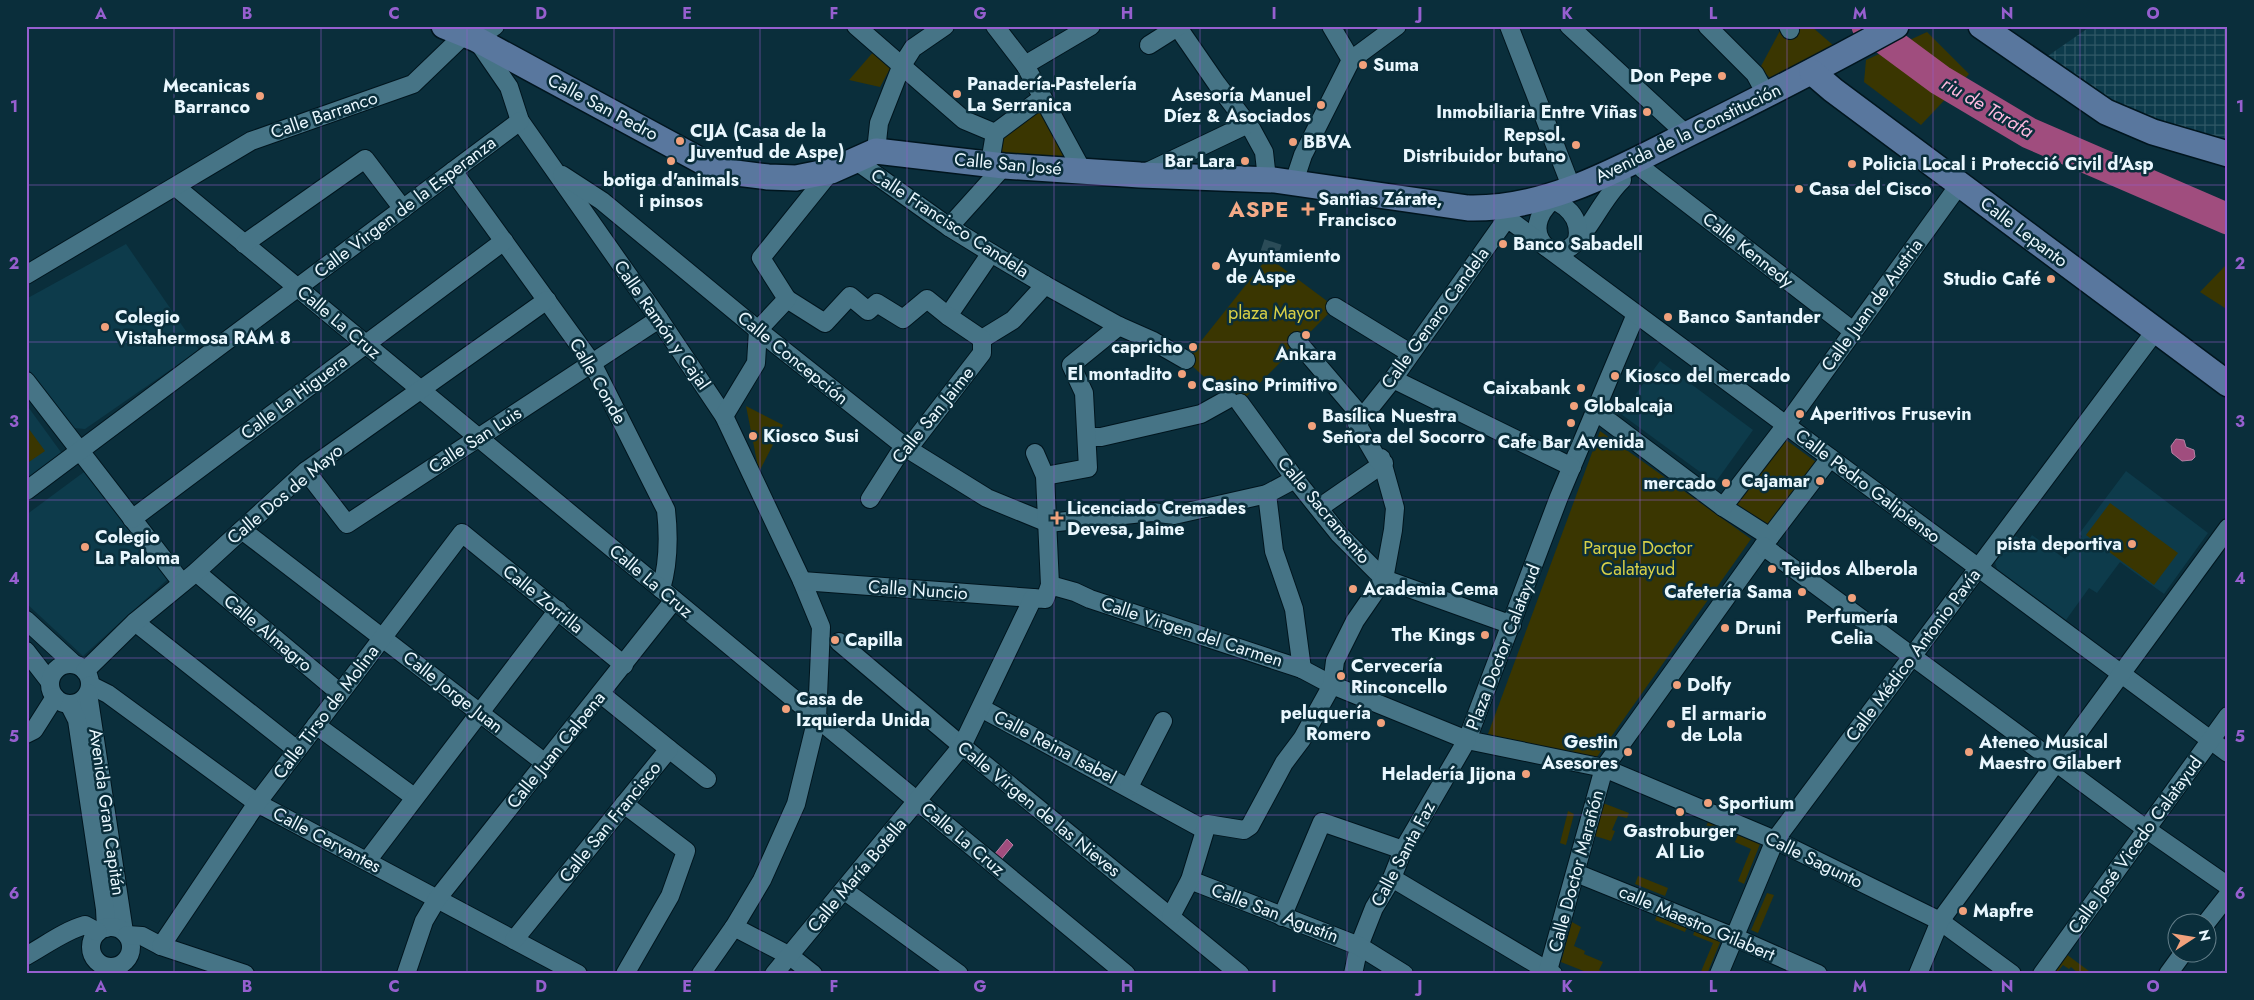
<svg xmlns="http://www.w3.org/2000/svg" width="2254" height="1000" viewBox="0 0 2254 1000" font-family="Jost,sans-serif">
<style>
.built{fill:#0d3b4b}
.industrial{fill:url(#industrial-grid)}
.green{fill:#3a3601}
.water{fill:#a04d7e;stroke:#b680a4}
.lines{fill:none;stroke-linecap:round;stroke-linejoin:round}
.river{stroke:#a04d7e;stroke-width:31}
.street-tunnel{stroke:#2b4c58;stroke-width:18;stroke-dasharray:18 9;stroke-linecap:butt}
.street-casing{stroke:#00151e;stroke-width:20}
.secondary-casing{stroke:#00151e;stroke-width:28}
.street{stroke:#467486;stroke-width:18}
.secondary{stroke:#59779e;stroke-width:25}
.grid{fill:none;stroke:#965fcf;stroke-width:1;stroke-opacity:0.55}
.poi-dot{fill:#f1a17c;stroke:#0a2e3b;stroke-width:2}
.labels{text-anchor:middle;stroke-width:5;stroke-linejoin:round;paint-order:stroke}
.poi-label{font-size:18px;font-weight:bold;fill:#e9f7fe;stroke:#0a2e3b;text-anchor:start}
.street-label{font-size:18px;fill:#e9f7fe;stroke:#0a2e3b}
.park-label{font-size:18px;fill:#d8d047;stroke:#0a2e3b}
.water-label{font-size:19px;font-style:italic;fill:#feb9de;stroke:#0a2e3b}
.district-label{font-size:22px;font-weight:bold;letter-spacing:1px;fill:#f4aa87;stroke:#0a2e3b}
.neatline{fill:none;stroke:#965fcf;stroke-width:2}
.grid-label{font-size:16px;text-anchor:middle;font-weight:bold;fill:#965fcf}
</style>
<defs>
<pattern id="industrial-grid" width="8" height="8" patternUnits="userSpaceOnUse" patternTransform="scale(1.25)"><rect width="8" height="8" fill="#0d3b4b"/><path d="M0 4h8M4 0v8" fill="none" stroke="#305866"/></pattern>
</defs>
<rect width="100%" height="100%" fill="#0a2e3b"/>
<g class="built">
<polygon points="126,244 199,350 85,429 74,428 26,366 26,299"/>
<polygon points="1660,361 1753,430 1715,483 1621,414"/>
<polygon points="26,404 63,455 26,480"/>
<polygon points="2126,471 2208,533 2164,594 2120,562 2097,593 2089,588 2066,620 1997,569 1995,562 2015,536 2027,543 2032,535 2065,559 2082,536 2079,534"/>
<polygon points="84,472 168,579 83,656 26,603 26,515"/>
</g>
<polygon class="industrial" points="2091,26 2228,26 2228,160 2025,72"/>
<g class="green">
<polygon points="1794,26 1811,26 1841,52 1777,85 1760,68 1781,29"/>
<polygon points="1927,32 1969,74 1921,125 1864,82 1866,60"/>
<polygon points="875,50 892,65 880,87 849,80"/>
<polygon points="1040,107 1065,157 996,155 998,138"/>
<polygon points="1268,257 1335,307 1236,407 1186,360"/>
<polygon points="2226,265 2228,266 2228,310 2200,292"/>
<polygon points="746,406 783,425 759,472"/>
<polygon points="26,425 45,451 26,464"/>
<polygon points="1600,431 1751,539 1594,761 1488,734"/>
<polygon points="1782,437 1816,462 1763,531 1730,510"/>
<polygon points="2110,503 2178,553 2154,585 2086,535"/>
<polygon points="1603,803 1629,813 1627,818 1618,816 1612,830 1615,831 1611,841 1595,836"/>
<polygon points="1568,811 1574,814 1566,845 1560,843"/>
<polygon points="1708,822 1727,830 1724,837 1705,829"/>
<polygon points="1738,835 1760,844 1744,884 1738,881 1751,849 1735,842"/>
<polygon points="1638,876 1668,888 1665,896 1635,884"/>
<polygon points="1767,893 1774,895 1758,933 1751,930"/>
<polygon points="1657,915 1687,927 1685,932 1655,920"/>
<polygon points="1572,922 1581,927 1574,946 1585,951 1584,954 1603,962 1599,970 1609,974 1591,974 1561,962"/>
<polygon points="1695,930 1721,940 1707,974 1700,974 1713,943 1693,935"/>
<polygon points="2066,954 2093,974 2079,974 2071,967 2069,969 2063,965 2056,974 2051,974"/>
</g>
<g class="water">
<polygon points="2176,439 2184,440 2186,447 2194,450 2195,457 2192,460 2182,461 2172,453 2171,446"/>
<polygon points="1007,839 1013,845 1000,861 994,855"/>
</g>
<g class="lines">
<polyline class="river" points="1867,26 1940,80 2029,133 2228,219"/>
<polyline class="street-tunnel" points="1268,257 1273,242"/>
<defs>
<g id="street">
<polyline points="495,26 476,39 509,87 520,121 659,319 724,416 802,581 821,627 817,718 796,804 762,880 734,927 701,974"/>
<polyline points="856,26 964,120 995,133"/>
<polyline points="995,26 1025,65 1082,170"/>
<polyline points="1177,26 1217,84 1252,130 1264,152 1267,179"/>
<polyline points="1331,26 1351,60"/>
<polyline points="1509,26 1572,189"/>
<polyline points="1569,26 1687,135"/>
<polyline points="1707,26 1755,74 1767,96"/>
<polyline points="1788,26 1790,30"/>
<polyline points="1149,45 1179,26"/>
<polyline points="1025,65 1091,26"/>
<polyline points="876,151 879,123 901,67 913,48 945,26"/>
<polyline points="855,160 949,227 991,253 1045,285 1119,326 1153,341 1186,360"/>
<polyline points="990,163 995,133 1042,98"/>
<polyline points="1643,169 1853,331"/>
<path d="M453 171 592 363 666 510C669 537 669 562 661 589"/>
<polyline points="1143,174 1248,124"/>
<polyline points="562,175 602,201 758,330 908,449 987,498 1048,523 1152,512 1174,515 1267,494 1295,479"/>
<polyline points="1294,182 1303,155 1351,60 1397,26"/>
<polyline points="176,187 1126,974"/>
<path d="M1560 195C1514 225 1549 267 1573 245 1592 227 1602 199 1622 180"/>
<path d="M1544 198C1565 202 1582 217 1577 241"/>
<polyline points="949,227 1004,166"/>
<polyline points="244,244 365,159 403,209"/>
<polyline points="26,275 251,141 413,84 465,34"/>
<polyline points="787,299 825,323 850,296 868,311 877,303 903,319 927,299 948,316 991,253"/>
<polyline points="1335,307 1410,353"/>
<polyline points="1636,314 1559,497 1467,740 1604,768 1763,546 1830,458"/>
<polyline points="982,339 1013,320 1045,285"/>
<polyline points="1297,341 1362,417"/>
<polyline points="1393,379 1572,467"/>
<polyline points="26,381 182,583"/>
<polyline points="1240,403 1295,479 1339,534 1384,579 1512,625"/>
<polyline points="1594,410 1723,507 1770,537"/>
<polyline points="724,416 756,363 758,330 787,299 761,258 831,171"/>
<polyline points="1087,437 1101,437 1201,414 1228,399"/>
<polyline points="306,471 347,524 659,319"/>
<polyline points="1045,476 1088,468 1084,393 1071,365 1119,326"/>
<polyline points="26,491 520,121"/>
<polyline points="1267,494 1274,551 1294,609 1302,669"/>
<polyline points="870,499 898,455 908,449 982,353 982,339 948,316"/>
<polyline points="1723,507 1786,425 1959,185"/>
<polyline points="1319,508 1384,463"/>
<polyline points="132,519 504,241"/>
<polyline points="242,530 545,763"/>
<polyline points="1763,546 2146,829 2228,886"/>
<polyline points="196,572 340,693"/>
<polyline points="802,581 1033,598"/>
<polyline points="1050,585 1075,592 1090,599 1302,669 1332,685 1467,740 1403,850 1392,878 1374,908 1359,946 1353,974"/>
<polyline points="26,620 74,664"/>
<polyline points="135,622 297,750"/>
<polyline points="839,642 962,746 1240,974"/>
<polyline points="26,651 50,682"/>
<circle cx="70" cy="684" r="20"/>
<polyline points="85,671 135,622 196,572 306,471 547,300"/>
<polyline points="90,685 108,694 257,803 578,974"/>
<polyline points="88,693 124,932"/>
<polyline points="69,704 77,720 105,909 106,928"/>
<polyline points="981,708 1205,830"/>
<polyline points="316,725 414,797"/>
<polyline points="26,734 34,730 55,697"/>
<polyline points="669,749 707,779"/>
<polyline points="1129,787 1163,721"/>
<polyline points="624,804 686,851 670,896 625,974"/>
<polyline points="367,861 558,610"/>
<polyline points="1576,873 1734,937 1818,974"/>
<polyline points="1392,878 1553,974"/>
<polyline points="1190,880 1359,946 1404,974"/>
<polyline points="845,891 959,974"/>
<polyline points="1171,916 1190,880 1207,824 1244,830 1250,826 1284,763 1302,739 1332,685 1335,661 1355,621 1384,579 1393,530 1395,508 1381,458 1378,460 1357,424 1393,379 1507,218 2228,753"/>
<polyline points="1282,917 1322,822 1403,850"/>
<polyline points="2206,923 2228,895"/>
<polyline points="734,927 790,956 813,974"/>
<circle cx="111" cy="947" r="20"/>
<polyline points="127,935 142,936 161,946 245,974"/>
<polyline points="514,940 669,749 601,694"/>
<polyline points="161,946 257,803 462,533 624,665"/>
<path d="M26 956C46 945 64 931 85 925L98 932"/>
<polyline points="406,974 424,921 437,899 674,600"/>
<polyline points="774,974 962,746 1033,598 1045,599 1050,585 1045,476 1035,453"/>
<polyline points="1547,974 1604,768 1775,840 1940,921 2012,974"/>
<polyline points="1719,974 1775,840 2156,330"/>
<polyline points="1918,974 1940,921 2228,528"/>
<polyline points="2042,974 2228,716"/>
<polyline points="2168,974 2184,952"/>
</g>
<g id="secondary">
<path d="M444 26 476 39 720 171 768 177 796 178 831 171 876 151 1004 166 1140 175 1274 180 1468 208C1547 210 1618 169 1686 135 1757 100 1827 64 1896 26"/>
<polyline points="1981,26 2106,112 2153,132 2228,154"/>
<polyline points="1812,72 1833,90 2228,384"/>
</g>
</defs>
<use href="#street" class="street-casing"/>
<use href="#secondary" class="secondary-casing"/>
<use href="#street" class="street"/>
<use href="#secondary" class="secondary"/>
</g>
<path class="grid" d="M174 26V974M321 26V974M467 26V974M614 26V974M760 26V974M907 26V974M1054 26V974M1200 26V974M1347 26V974M1494 26V974M1640 26V974M1787 26V974M1933 26V974M2080 26V974M26 185H2228M26 342H2228M26 500H2228M26 658H2228M26 815H2228"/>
<g class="poi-dot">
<circle cx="1363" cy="65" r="5"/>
<circle cx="1722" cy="76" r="5"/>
<circle cx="957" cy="94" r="5"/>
<circle cx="260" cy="96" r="5"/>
<circle cx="1321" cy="105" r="5"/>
<circle cx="1647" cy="112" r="5"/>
<circle cx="680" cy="141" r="5"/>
<circle cx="1293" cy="142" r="5"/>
<circle cx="1576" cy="145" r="5"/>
<circle cx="671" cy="161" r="5"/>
<circle cx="1245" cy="161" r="5"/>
<circle cx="1852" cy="164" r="5"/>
<circle cx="1799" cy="189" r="5"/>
<path d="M1305.5 201.5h5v5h5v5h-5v5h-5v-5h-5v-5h5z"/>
<circle cx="1503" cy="244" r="5"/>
<circle cx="1216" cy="266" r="5"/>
<circle cx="2051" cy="279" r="5"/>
<circle cx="1668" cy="317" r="5"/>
<circle cx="105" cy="327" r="5"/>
<circle cx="1306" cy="335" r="5"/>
<circle cx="1193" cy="347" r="5"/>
<circle cx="1182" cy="374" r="5"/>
<circle cx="1615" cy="376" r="5"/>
<circle cx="1192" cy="385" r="5"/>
<circle cx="1581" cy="388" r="5"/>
<circle cx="1574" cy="406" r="5"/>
<circle cx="1800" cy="414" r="5"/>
<circle cx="1571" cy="423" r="5"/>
<circle cx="1312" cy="426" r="5"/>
<circle cx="753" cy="436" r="5"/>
<circle cx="1820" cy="481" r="5"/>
<circle cx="1726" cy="483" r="5"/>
<path d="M1054.5 510.5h5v5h5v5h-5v5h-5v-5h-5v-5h5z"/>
<circle cx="2132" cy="544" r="5"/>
<circle cx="85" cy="547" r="5"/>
<circle cx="1772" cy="569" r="5"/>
<circle cx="1353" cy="589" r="5"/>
<circle cx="1802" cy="592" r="5"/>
<circle cx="1852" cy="598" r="5"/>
<circle cx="1725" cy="628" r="5"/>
<circle cx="1485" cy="635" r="5"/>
<circle cx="835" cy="640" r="5"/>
<circle cx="1341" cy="676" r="5"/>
<circle cx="1677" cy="685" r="5"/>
<circle cx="786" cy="709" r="5"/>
<circle cx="1381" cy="723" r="5"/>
<circle cx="1671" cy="724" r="5"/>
<circle cx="1628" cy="752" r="5"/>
<circle cx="1969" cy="752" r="5"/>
<circle cx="1526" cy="774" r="5"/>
<circle cx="1708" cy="803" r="5"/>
<circle cx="1680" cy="812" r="5"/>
<circle cx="1963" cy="911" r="5"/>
</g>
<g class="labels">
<g class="poi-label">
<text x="1373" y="71">Suma</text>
<text x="1712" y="82" text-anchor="end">Don Pepe</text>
<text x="967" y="90">Panadería-Pastelería<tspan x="967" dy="21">La Serranica</tspan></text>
<text x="250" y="92" text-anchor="end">Mecanicas<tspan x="250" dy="21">Barranco</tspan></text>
<text x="1311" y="101" text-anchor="end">Asesoría Manuel<tspan x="1311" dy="21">Díez &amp; Asociados</tspan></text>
<text x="1637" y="118" text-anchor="end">Inmobiliaria Entre Viñas</text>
<text x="690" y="137">CIJA (Casa de la<tspan x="690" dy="21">Juventud de Aspe)</tspan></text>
<text x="1566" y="141" text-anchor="end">Repsol.<tspan x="1566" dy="21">Distribuidor butano</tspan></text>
<text x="1303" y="148">BBVA</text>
<text x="1235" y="167" text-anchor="end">Bar Lara</text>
<text x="1862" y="170">Policia Local i Protecció Civil d'Asp</text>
<text x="671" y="186" text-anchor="middle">botiga d'animals<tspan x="671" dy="21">i pinsos</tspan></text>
<text x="1809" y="195">Casa del Cisco</text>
<text x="1318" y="205">Santias Zárate,<tspan x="1318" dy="21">Francisco</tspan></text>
<text x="1513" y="250">Banco Sabadell</text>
<text x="1226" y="262">Ayuntamiento<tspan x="1226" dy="21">de Aspe</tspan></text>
<text x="2041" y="285" text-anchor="end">Studio Café</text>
<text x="115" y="323">Colegio<tspan x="115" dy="21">Vistahermosa RAM 8</tspan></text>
<text x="1678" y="323">Banco Santander</text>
<text x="1183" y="353" text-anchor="end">capricho</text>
<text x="1306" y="360" text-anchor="middle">Ankara</text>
<text x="1172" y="380" text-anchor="end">El montadito</text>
<text x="1625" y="382">Kiosco del mercado</text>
<text x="1202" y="391">Casino Primitivo</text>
<text x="1571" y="394" text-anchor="end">Caixabank</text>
<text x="1584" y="412">Globalcaja</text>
<text x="1810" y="420">Aperitivos Frusevin</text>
<text x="1322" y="422">Basílica Nuestra<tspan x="1322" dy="21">Señora del Socorro</tspan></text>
<text x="763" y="442">Kiosco Susi</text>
<text x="1571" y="448" text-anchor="middle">Cafe Bar Avenida</text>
<text x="1810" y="487" text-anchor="end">Cajamar</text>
<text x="1716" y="489" text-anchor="end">mercado</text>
<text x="1067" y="514">Licenciado Cremades<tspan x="1067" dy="21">Devesa, Jaime</tspan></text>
<text x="95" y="543">Colegio<tspan x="95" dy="21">La Paloma</tspan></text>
<text x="2122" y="550" text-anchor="end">pista deportiva</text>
<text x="1782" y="575">Tejidos Alberola</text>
<text x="1363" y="595">Academia Cema</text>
<text x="1792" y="598" text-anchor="end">Cafetería Sama</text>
<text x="1852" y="623" text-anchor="middle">Perfumería<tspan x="1852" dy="21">Celia</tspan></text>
<text x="1735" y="634">Druni</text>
<text x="1475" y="641" text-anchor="end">The Kings</text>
<text x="845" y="646">Capilla</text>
<text x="1351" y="672">Cervecería<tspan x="1351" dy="21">Rinconcello</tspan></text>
<text x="1687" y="691">Dolfy</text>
<text x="796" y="705">Casa de<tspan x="796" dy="21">Izquierda Unida</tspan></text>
<text x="1371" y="719" text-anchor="end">peluquería<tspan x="1371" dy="21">Romero</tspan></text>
<text x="1681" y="720">El armario<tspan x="1681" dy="21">de Lola</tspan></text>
<text x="1618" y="748" text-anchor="end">Gestin<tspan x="1618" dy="21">Asesores</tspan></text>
<text x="1979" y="748">Ateneo Musical<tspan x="1979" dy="21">Maestro Gilabert</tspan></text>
<text x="1516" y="780" text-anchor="end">Heladería Jijona</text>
<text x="1718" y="809">Sportium</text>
<text x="1680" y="837" text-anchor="middle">Gastroburger<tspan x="1680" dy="21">Al Lio</tspan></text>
<text x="1973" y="917">Mapfre</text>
</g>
<g class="street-label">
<text transform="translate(603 107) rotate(28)" y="6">Calle San Pedro</text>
<text transform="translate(324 115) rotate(-19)" y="6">Calle Barranco</text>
<text transform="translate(1688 133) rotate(-26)" y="6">Avenida de la Constitución</text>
<text transform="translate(1008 164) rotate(5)" y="6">Calle San José</text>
<text transform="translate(405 207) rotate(-37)" y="6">Calle Virgen de la Esperanza</text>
<text transform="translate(950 223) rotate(33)" y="6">Calle Francisco Candela</text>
<text transform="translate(2024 232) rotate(37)" y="6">Calle Lepanto</text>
<text transform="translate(1748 250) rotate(38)" y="6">Calle Kennedy</text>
<text transform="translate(1872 305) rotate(-54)" y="6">Calle Juan de Austria</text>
<text transform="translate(1435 318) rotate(-54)" y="6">Calle Genaro Candela</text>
<text transform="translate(339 322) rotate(40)" y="6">Calle La Cruz</text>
<text transform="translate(662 325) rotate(55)" y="6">Calle Ramón y Cajal</text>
<text transform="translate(793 358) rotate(39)" y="6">Calle Concepción</text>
<text transform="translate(598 381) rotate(60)" y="6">Calle Conde</text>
<text transform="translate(294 397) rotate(-37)" y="6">Calle La Higuera</text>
<text transform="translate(933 415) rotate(-51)" y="6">Calle San Jaime</text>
<text transform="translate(475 440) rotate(-33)" y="6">Calle San Luis</text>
<text transform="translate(1868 486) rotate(37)" y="6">Calle Pedro Galipienso</text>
<text transform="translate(285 494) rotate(-40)" y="6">Calle Dos de Mayo</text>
<text transform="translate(1324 510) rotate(50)" y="6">Calle Sacramento</text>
<text transform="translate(651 581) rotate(40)" y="6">Calle La Cruz</text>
<text transform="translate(918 590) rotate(4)" y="6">Calle Nuncio</text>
<text transform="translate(543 599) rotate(39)" y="6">Calle Zorrilla</text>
<text transform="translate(1192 632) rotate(18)" y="6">Calle Virgen del Carmen</text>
<text transform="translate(268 633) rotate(40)" y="6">Calle Almagro</text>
<text transform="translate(1503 647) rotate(-69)" y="6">Plaza Doctor Calatayud</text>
<text transform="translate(1913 655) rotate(-53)" y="6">Calle Médico Antonio Pavía</text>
<text transform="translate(453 692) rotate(38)" y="6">Calle Jorge Juan</text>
<text transform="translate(326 712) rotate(-53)" y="6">Calle Tirso de Molina</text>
<text transform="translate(1055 747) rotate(28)" y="6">Calle Reina Isabel</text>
<text transform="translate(556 750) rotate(-51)" y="6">Calle Juan Calpena</text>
<text transform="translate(1039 809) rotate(39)" y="6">Calle Virgen de las Nieves</text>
<text transform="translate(107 812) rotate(82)" y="6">Avenida Gran Capitán</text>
<text transform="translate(610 822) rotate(-51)" y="6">Calle San Francisco</text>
<text transform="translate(963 839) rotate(40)" y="6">Calle La Cruz</text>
<text transform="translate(327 840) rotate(28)" y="6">Calle Cervantes</text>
<text transform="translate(2135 845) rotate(-54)" y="6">Calle José Vicedo Calatayud</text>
<text transform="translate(1403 854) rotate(-62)" y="6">Calle Santa Faz</text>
<text transform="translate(1814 860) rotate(26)" y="6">Calle Sagunto</text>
<text transform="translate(1576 871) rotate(-75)" y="6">Calle Doctor Marañón</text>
<text transform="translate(857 875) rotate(-50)" y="6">Calle María Botella</text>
<text transform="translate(1275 913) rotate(21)" y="6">Calle San Agustín</text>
<text transform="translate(1697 923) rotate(23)" y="6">calle Maestro Gilabert</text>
</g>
<g class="park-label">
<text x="1274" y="319">plaza Mayor</text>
<text x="1638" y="554">Parque Doctor<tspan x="1638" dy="21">Calatayud</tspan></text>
</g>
<g class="water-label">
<text transform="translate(1988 107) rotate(30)" y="7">riu de Tarafa</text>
</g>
<g class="district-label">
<text x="1259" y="217">ASPE</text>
</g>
</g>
<rect width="2254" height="1000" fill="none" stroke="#0a2e3b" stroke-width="55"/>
<g transform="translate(2192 938) rotate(78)"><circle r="24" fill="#0a2e3b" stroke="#637e89"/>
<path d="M0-4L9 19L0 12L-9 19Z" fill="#f1a17c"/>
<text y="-8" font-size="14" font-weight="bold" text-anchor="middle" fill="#e9f7fe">N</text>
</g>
<rect x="28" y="28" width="2198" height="944" class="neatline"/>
<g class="grid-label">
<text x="101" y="19">A</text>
<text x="247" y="19">B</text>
<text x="394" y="19">C</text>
<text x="541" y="19">D</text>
<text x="687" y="19">E</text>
<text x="834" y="19">F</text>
<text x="980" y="19">G</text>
<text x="1127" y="19">H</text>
<text x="1274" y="19">I</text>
<text x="1420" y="19">J</text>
<text x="1567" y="19">K</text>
<text x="1713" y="19">L</text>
<text x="1860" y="19">M</text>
<text x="2007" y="19">N</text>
<text x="2153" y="19">O</text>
<text x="14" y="112">1</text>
<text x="2240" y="112">1</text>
<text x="14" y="269">2</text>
<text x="2240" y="269">2</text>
<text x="14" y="427">3</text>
<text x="2240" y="427">3</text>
<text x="14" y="584">4</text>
<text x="2240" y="584">4</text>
<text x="14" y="742">5</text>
<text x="2240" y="742">5</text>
<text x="14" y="899">6</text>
<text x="2240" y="899">6</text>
<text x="101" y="992">A</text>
<text x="247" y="992">B</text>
<text x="394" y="992">C</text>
<text x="541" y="992">D</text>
<text x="687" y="992">E</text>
<text x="834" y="992">F</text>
<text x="980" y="992">G</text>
<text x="1127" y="992">H</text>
<text x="1274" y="992">I</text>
<text x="1420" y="992">J</text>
<text x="1567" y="992">K</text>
<text x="1713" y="992">L</text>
<text x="1860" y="992">M</text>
<text x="2007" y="992">N</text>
<text x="2153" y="992">O</text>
</g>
</svg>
